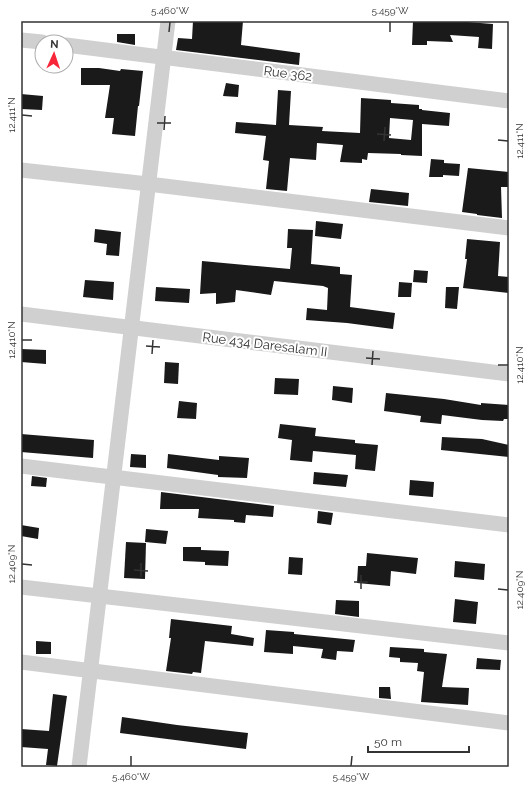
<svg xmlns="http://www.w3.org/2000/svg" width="530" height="788" viewBox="0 0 530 788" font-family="Raleway,sans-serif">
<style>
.building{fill:#1a1a1a;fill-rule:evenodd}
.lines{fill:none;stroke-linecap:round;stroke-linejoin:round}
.street{stroke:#d0d0d0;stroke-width:15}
.ticks{fill:none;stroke:#333;stroke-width:1.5}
.labels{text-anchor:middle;stroke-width:4;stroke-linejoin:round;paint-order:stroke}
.street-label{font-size:13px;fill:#333;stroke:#fff}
.neatline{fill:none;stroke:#333;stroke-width:1.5}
.ticks-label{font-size:10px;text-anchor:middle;fill:#333}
</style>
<rect width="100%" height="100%" fill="#fff"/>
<g class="building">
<polygon points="193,21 243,21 241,45 300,53 299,65 176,50 178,38 192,39"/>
<polygon points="413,21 455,21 493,24 492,49 478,48 479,37 450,35 453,42 427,41 427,45 412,45"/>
<polygon points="117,34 135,34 135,45 117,42"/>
<polygon points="81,68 99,68 120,71 121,69 143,71 139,106 138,106 135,136 112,134 114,118 105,118 110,85 81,85"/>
<polygon points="226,83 239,85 238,97 223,96"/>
<path d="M278 90 291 91 289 125 323 127 322 131 360 133 361 98 391 100V103L419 105V109H422V110L450 113 449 126 422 124V156L401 155V154L368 153 367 160 362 159V163L340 162 343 145 317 143 316 160 290 158 287 191 266 189 269 161 263 160 266 136 235 133 236 122 276 125ZM390 118 413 120 411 140 389 138Z"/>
<polygon points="21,94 43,96 42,110 21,109"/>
<polygon points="431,159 444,160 444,163 460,164 459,176 443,175 443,177 429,177"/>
<polygon points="468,168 509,172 508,187 501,187 502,218 477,215 477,214 462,212"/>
<polygon points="371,189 409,193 408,206 369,202"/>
<polygon points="316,221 343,224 341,239 315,236"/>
<polygon points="95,229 121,232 119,256 106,255 107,244 94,242"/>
<polygon points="288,229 313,230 311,264 340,267 340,274 352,275 350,307 395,313 393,329 347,323 306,320 307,308 327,310 328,288 323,286 274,281 271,295 236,290 235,302 216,304 216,293 200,294 202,261 290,269 292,248 287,248"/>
<polygon points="467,239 500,242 498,276 509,277 509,293 463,288 467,259 465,259"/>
<polygon points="414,270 428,271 427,283 413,282"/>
<polygon points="85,280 114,282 113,300 83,297"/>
<polygon points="399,282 412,283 411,297 398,297"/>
<polygon points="156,287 190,289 189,303 155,301"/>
<polygon points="446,287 459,287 457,309 445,308"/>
<polygon points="21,349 46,350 46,364 21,362"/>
<polygon points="165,362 179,363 178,384 164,383"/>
<polygon points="275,378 299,379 298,395 274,394"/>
<polygon points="333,386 353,388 352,403 332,400"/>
<polygon points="386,393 444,399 481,405 481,403 509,405 509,419 504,419 503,421 482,420 442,415 441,424 420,422 421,416 384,411"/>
<polygon points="179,401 197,403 196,419 177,418"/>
<polygon points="280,424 316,428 315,436 355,440 355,443 378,445 375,471 355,469 356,455 313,451 312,462 290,460 292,440 278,438"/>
<polygon points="21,434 94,440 93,458 21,452"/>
<polygon points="442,437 482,439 509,445 509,457 441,450"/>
<polygon points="131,454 146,455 146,468 130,467"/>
<polygon points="168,454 219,460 219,456 249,458 247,478 218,477 218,475 167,468"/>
<polygon points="314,472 348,475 346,487 313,484"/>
<polygon points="32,476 47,478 46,487 31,486"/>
<polygon points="410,480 434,482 433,497 409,495"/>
<polygon points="161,492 274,506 273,517 246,515 245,523 234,522 234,520 198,518 199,509 160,509"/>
<polygon points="318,511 333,513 331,525 317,523"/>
<polygon points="21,525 39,528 38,539 21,536"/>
<polygon points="146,529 168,531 166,544 145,542"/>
<polygon points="126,542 146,543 145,579 124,578"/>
<polygon points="183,547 201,547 201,550 229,551 228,566 205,565 205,562 183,561"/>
<polygon points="367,553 418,558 416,574 391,571 390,586 357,583 358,566 366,566"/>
<polygon points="289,557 303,558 302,575 288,574"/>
<polygon points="455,561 485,564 484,580 454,577"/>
<polygon points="455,599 478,602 476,624 453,622"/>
<polygon points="336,600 359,601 359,617 335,614"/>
<polygon points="171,619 232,626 231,634 254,638 253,646 205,641 201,673 193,672 192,674 166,671 171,638 169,638"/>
<polygon points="266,630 294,632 294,634 355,640 353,652 337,651 336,660 321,658 323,649 293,646 293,654 264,652"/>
<polygon points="36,641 51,642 51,654 36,654"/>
<polygon points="390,647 424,649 424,652 447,654 442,687 469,688 468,705 421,702 424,672 417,671 418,663 400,662 400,658 389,657"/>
<polygon points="477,658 501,660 500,670 476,669"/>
<polygon points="379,687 390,687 391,699 379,698"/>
<polygon points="53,694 67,696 57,766 46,765 48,749 21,747 21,729 49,731"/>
<polygon points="122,717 177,725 248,733 246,749 120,733"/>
</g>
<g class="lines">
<g class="street">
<polyline points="21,40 42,42"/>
<polyline points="66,45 509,101"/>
<polyline points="21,170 148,184 509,228"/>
<polyline points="21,314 509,374"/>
<polyline points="21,466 509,525"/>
<polyline points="21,587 509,643"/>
<polyline points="21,662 509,723"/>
<polyline points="79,767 168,21"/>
</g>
</g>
<path class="ticks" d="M169 32 170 22M390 32V22M22 115 32 116M157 123H171M164 130 165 116M377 134 391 135M498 140 508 141M384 141 385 127M22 340H32M146 346 160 347M152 354 153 340M366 358 380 359M372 365 373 351M498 365H508M22 564 32 565M134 570 148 571M141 577V563M354 582H368M361 589V575M498 589 508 590M131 766V756M351 766 352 756"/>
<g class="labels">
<g class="street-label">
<text transform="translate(288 73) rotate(7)" y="5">Rue 362</text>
<text transform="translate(265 344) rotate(7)" y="5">Rue 434 Daresalam II</text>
</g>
</g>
<rect width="530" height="788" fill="none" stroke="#ffffff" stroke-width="44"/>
<g transform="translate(54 54) rotate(3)"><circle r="19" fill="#ffffff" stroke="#adadad"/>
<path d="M0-3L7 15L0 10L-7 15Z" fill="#f72739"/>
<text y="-6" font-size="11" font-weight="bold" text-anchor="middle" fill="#333333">N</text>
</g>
<path d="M368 746v6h101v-6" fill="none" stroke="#333333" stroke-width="2"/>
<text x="374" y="746" font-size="12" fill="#333333" stroke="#ffffff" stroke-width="3" paint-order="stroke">50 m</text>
<rect x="22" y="22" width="486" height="744" class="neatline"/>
<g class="ticks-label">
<text x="170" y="14">5.460°W</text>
<text x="390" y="14">5.459°W</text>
<text transform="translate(11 115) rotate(-90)" y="4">12.411°N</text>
<text transform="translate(519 141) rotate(-90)" y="4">12.411°N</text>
<text transform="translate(11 340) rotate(-90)" y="4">12.410°N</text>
<text transform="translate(519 365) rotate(-90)" y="4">12.410°N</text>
<text transform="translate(11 564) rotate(-90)" y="4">12.409°N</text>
<text transform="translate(519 590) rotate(-90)" y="4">12.409°N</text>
<text x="131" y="780">5.460°W</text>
<text x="351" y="780">5.459°W</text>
</g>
</svg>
